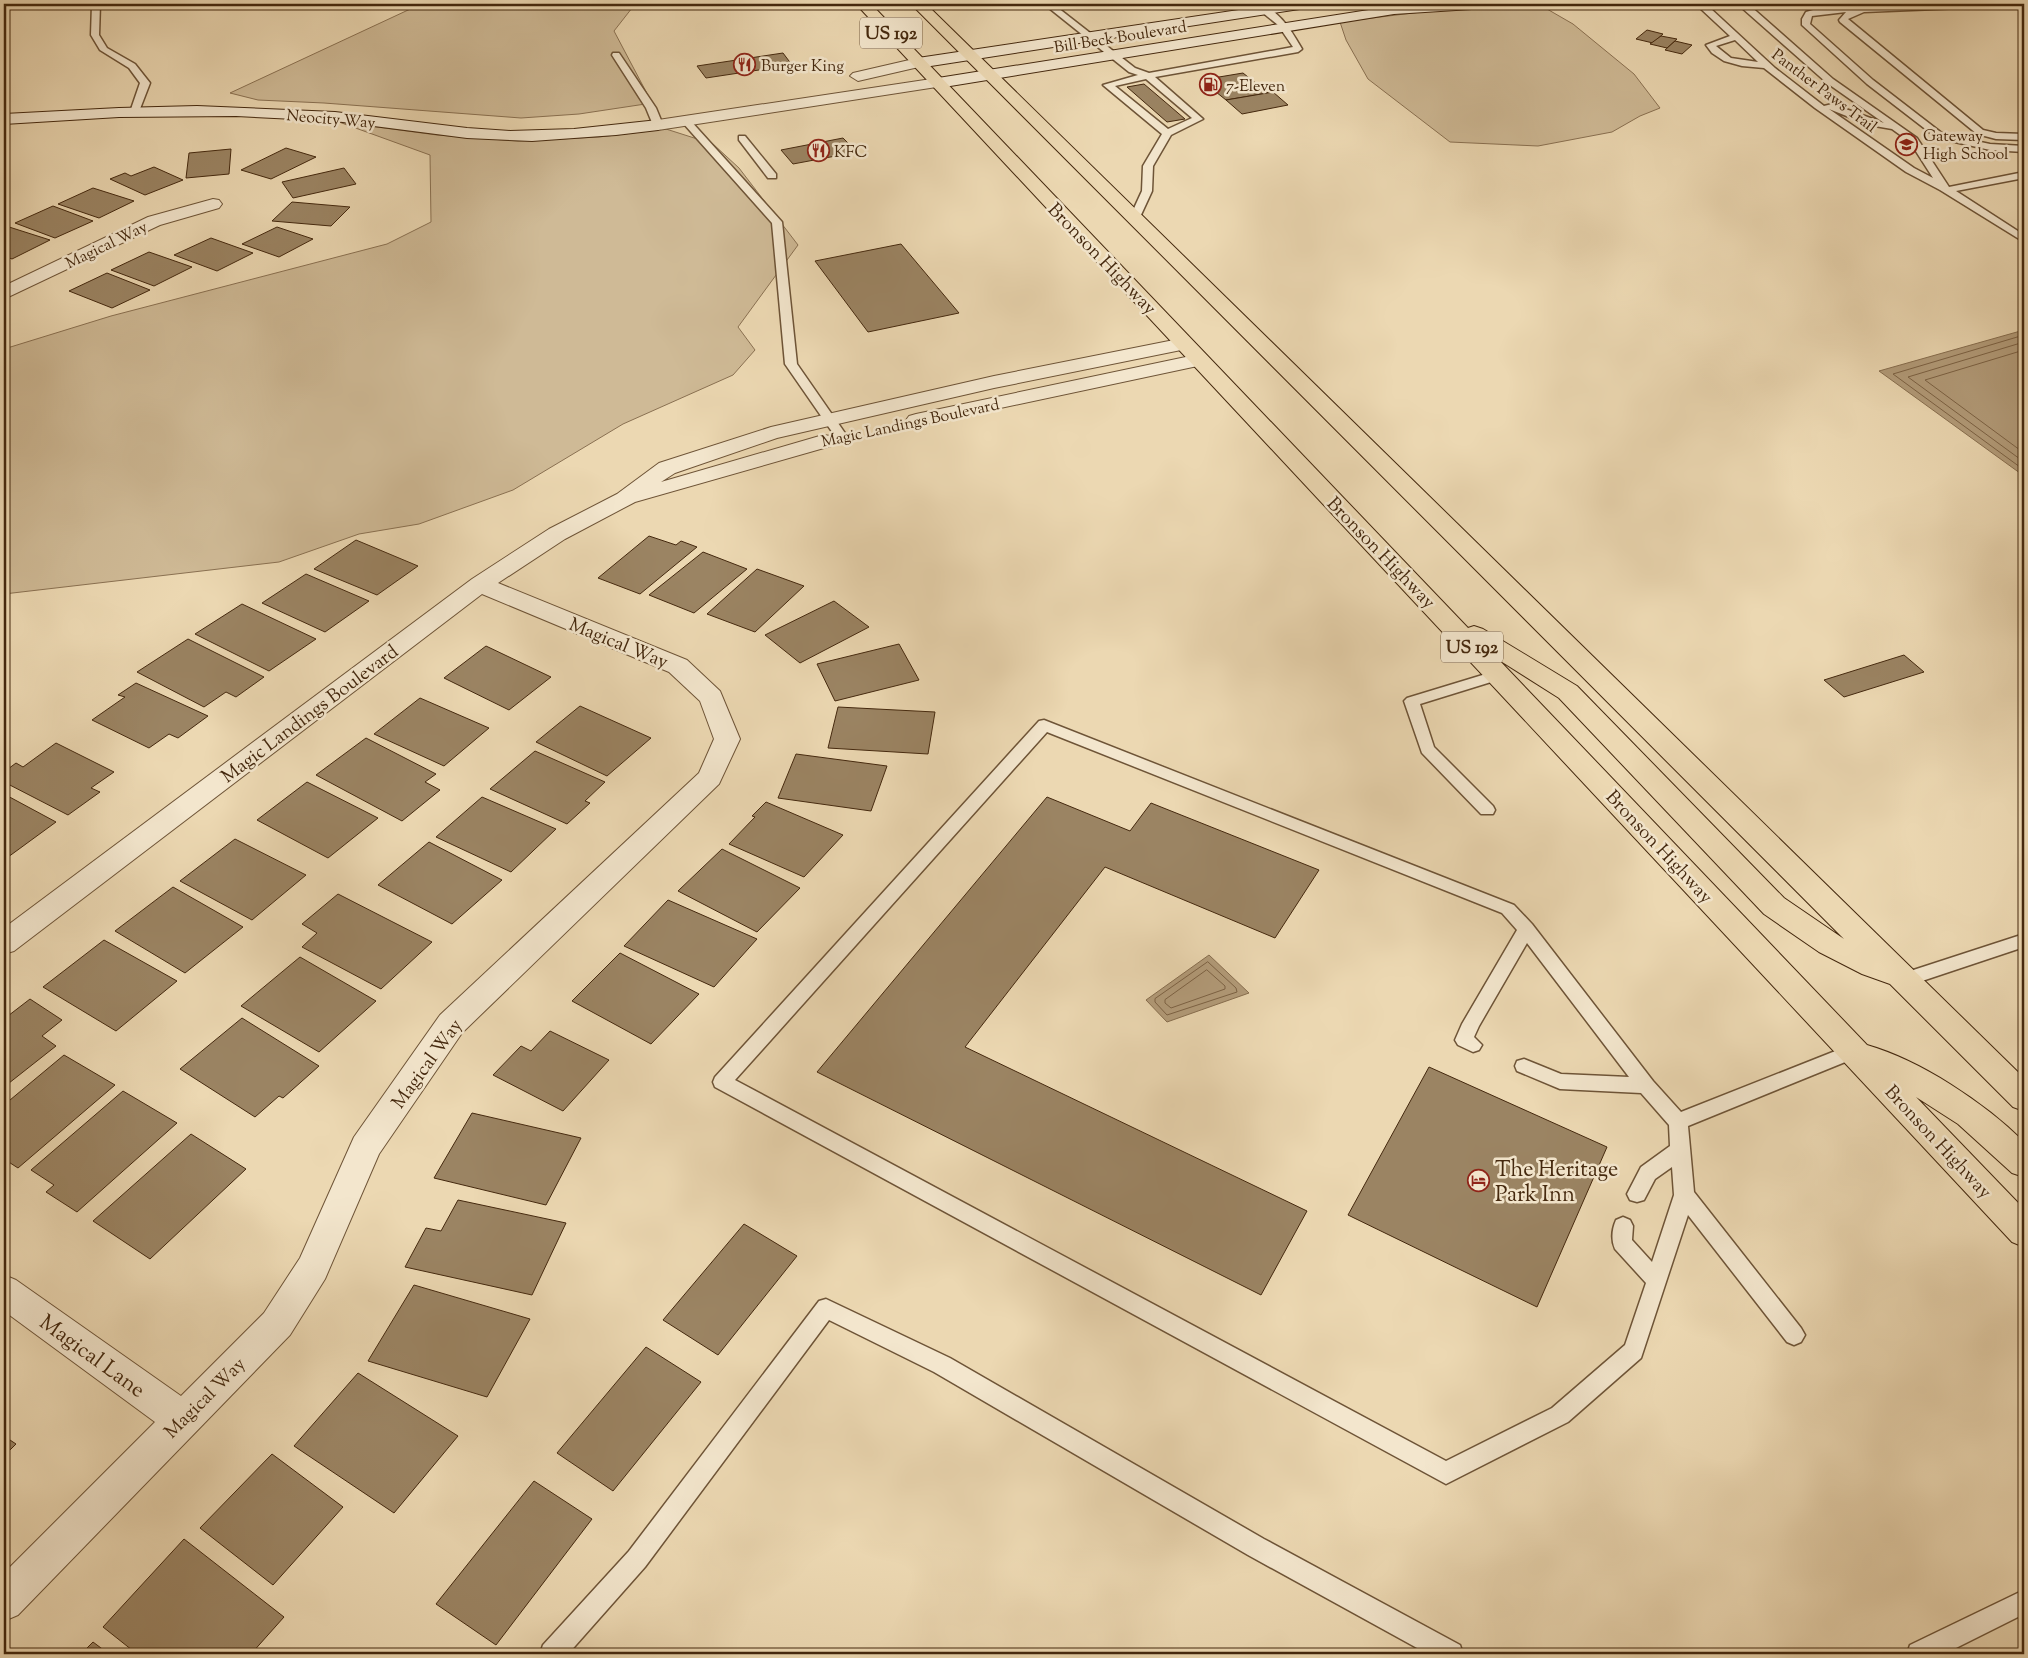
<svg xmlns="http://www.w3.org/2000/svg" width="2028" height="1658" viewBox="0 0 2028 1658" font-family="'Sorts Mill Goudy',serif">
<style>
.green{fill:#cfba96;stroke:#8a7152}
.water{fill:#b39c7a;stroke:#876e4f}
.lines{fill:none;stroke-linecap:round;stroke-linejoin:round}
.shore{stroke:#7c6244;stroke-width:1}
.building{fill:#9b8463;stroke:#44280e}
.lane-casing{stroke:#6e5437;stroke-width:3}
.street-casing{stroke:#6e5437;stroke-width:2}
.secondary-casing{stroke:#44280e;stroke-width:2}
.highway-casing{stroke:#44280e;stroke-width:2}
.lane{fill:#f3e6cd;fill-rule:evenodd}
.street{fill:#f3e6cd;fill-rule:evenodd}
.secondary{fill:#f3e6cd;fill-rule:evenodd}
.highway{fill:#ecd8b2;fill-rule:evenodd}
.labels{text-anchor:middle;stroke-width:5;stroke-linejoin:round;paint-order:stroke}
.far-street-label{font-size:16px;fill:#44280e;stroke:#f3e6cd}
.far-poi-label{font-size:16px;fill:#44280e;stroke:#f3e6cd;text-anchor:start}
.shield{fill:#f3e6cd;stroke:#786147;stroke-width:1}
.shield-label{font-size:18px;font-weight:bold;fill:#44280e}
.street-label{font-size:19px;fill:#44280e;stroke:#f3e6cd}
.near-poi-label{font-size:22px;fill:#44280e;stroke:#f3e6cd;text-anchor:start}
.near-street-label{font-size:22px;fill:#44280e;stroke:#f3e6cd}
</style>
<rect width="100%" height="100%" fill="#ecd8b2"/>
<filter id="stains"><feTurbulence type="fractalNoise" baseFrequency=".004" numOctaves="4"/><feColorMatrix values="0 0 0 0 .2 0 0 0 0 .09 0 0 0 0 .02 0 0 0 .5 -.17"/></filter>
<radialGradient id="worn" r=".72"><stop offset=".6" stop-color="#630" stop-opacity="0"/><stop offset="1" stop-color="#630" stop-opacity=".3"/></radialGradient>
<g class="green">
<polygon points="421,4 648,4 632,8 614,31 652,103 579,114 521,118 324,103 258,100 230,93"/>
<polygon points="1555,5 1548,6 1547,9 1573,24 1634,74 1660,108 1640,116 1612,132 1538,146 1450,142 1368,79 1346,40 1340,22 1445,9"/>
<polygon points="339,122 437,135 518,141 599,137 666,129 713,144 739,168 798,245 738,327 755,350 733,375 623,424 513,490 419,524 359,534 279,562 4,594 4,349 111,316 387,244 431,222 430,155"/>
</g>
<g class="water">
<polygon points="2024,330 2024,476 1879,371"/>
<polygon points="1209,955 1249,993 1167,1022 1146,1000"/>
</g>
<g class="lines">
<g class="shore">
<polyline points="2024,335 1893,374 2024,470"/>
<polyline points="2024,342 1908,377 2024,462"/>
<polyline points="2024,350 1925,380 2024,453"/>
<polygon points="1208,962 1236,988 1237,992 1167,1015 1155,1002 1155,999"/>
<polygon points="1207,970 1225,986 1225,989 1171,1008 1165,1003 1165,1000"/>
</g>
</g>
<g class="building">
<polygon points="1647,30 1663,34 1653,43 1636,39"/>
<polygon points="1661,36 1677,39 1667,48 1650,44"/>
<polygon points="1675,41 1692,45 1682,54 1665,50"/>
<polygon points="783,53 792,65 706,78 697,66"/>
<polygon points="1243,73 1268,93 1226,100 1201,80"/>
<polygon points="1144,84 1164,101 1185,119 1167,122 1127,87"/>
<polygon points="1273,92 1288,105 1242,114 1226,100"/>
<polygon points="843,138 857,152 793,164 781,150"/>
<polygon points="286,148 316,157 271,179 241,170"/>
<polygon points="231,149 229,174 186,178 189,153"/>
<polygon points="154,167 183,180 145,195 110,179 125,173 131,176"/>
<polygon points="344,168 356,184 293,198 282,182"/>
<polygon points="93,188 134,201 99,218 58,204"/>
<polygon points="292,202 350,207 331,226 272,221"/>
<polygon points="53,206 93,221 55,238 15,223"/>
<polygon points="6,226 50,240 12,259 4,256 4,227"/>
<polygon points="277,227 313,239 279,257 242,244"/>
<polygon points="211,238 253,253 217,271 174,255"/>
<polygon points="901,244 959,313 868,332 815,261"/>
<polygon points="149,252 192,267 154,286 111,270"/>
<polygon points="107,273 150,290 112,308 69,291"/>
<polygon points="649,536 676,545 681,541 697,547 640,594 598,578"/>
<polygon points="356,540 418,566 377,595 314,569"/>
<polygon points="703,552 747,569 694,613 649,595"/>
<polygon points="757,569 804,586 755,632 707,614"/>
<polygon points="306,574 369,601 325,632 262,603"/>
<polygon points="834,601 869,627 800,663 765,635"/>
<polygon points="242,604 316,639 269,671 195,634"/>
<polygon points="188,639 264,677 236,697 226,692 204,707 137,672"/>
<polygon points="899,644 919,680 835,701 817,664"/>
<polygon points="486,646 551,677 509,710 444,678"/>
<polygon points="1904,655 1924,672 1844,697 1824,680"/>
<polygon points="136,683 208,716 178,738 169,734 149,748 92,720 125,697 118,695"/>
<polygon points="420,698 489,728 444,766 374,734"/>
<polygon points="580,706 651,738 607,776 536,742"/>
<polygon points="838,707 935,712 928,754 828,748"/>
<polygon points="366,738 436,774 425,782 440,790 402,821 316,775"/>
<polygon points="56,743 114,772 91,788 100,792 68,815 4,782 4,772 16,763 23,767"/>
<polygon points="535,751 605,782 585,801 590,803 567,824 490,789"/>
<polygon points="796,754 887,766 871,811 778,798"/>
<polygon points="307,782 378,818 328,858 257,820"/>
<polygon points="4,794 56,822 4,860"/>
<polygon points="482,797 556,829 511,872 436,837"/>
<polygon points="1047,797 1130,831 1151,803 1319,870 1275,938 1105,867 965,1047 1307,1211 1261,1295 817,1072"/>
<polygon points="766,802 843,835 804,877 729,844 755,817 752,816"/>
<polygon points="235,839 306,875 252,920 180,881"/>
<polygon points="429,842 502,880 452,924 378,885"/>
<polygon points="722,849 800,888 757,932 678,891"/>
<polygon points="173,887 243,927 185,973 115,931"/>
<polygon points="338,894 432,942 381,989 302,947 317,933 302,924"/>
<polygon points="668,900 757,939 714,987 624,946"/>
<polygon points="104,940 177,981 116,1031 43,987"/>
<polygon points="620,953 699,994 651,1044 572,1001"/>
<polygon points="300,957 376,1001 319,1052 241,1006"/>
<polygon points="30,999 62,1020 42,1036 56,1046 4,1087 4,1019"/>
<polygon points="242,1018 319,1066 283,1098 279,1096 255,1117 180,1069"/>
<polygon points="550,1031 609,1060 563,1111 493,1075 521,1046 531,1051"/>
<polygon points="64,1055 115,1085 18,1168 4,1159 4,1105"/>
<polygon points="1429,1067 1607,1147 1537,1307 1348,1215"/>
<polygon points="123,1091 177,1123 77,1212 46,1192 54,1185 31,1170"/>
<polygon points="472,1113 581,1138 546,1205 434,1178"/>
<polygon points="191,1134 246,1169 150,1259 93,1221"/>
<polygon points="458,1200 566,1223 532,1295 405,1267 426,1228 441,1231"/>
<polygon points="744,1224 797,1256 718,1355 663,1320"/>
<polygon points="414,1285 530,1319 487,1397 368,1361"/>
<polygon points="646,1347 701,1382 613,1491 557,1453"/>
<polygon points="358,1373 458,1436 394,1513 294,1446"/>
<polygon points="4,1436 16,1444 4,1456"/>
<polygon points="272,1454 343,1507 273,1585 200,1528"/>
<polygon points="534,1481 592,1519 496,1645 436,1604"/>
<polygon points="184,1539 284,1617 251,1654 137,1654 103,1627"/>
<polygon points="93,1642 109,1654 81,1654"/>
</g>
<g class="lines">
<defs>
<g id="lane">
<polygon points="92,4 100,4 99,35 107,48 135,64 150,83 138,114 130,112 140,83 129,68 100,50 91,35"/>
<path d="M1044 4H1053L1135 68 1149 73 1293 47 1278 25 1252 4C1276 4 1291 30 1302 49L1298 52 1155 77 1203 119 1171 135 1153 166 1152 191 1140 217 1135 220 1130 217 1142 191 1143 166 1162 134 1103 85 1138 75 1129 72ZM1146 79 1192 118 1168 129 1115 86Z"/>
<path d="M1704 4H1714L1710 8 1775 68 1824 106 1832 104 1884 123 1827 83 1742 8 1733 4H1748L1833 79 1917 138 1949 187 2024 172V178L1956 191 2024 235V242L1940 190 1906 172 1815 108 1764 68 1742 66 1724 61 1712 53 1706 45 1730 36 1701 9 1700 7ZM1735 40 1758 62 1731 58 1716 46ZM1829 109 1869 125 1892 129 1910 142 1933 178 1914 168Z"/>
<polygon points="1931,4 1989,4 1985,7 1864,12 1848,19 1983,130 1996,133 2024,134 2024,140 1996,139 1977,134 1840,22 1839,20 1846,12 1812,16 1810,24 1873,80 1943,134 1990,144 2024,146 2024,152 1990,150 1937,138 1867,84 1802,25 1802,19 1806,12 1820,8"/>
<polygon points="613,53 619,53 656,108 663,125 661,127 653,125 646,108 612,55"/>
<polygon points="683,119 689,119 782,222 797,364 847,436 845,439 837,439 785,364 772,223 683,123"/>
<polygon points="739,136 745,136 776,174 776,178 768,178 739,140"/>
<polygon points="1499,670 1504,672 1506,675 1504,678 1420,704 1434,747 1493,806 1495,810 1493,814 1481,814 1422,753 1404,701 1407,698"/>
<path d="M1044 720 1514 905 1532 924 1653 1081 1681 1112 1848 1046 1854 1044 1860 1046 1863 1051 1860 1056 1688 1126 1694 1192 1801 1328 1805 1335 1801 1342 1794 1345 1787 1342 1688 1215 1641 1358 1568 1422 1446 1484 715 1087 713 1082 715 1077 1039 721ZM1047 732 1502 913 1517 930 1462 1024 1455 1040 1458 1045 1473 1052 1479 1050 1482 1045 1474 1037 1479 1026 1527 943 1629 1077 1561 1074 1524 1059 1517 1061 1515 1066 1517 1071 1560 1089 1641 1093 1669 1125 1670 1146 1641 1167 1627 1194 1630 1200 1637 1202 1644 1200 1655 1179 1672 1167 1674 1195 1652 1262 1632 1240 1633 1226 1630 1220 1623 1217 1616 1220C1612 1229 1611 1240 1615 1249L1646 1283 1625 1345 1552 1408 1446 1461 735 1080Z"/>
<polygon points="2024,934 2024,947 1904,987 1898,985 1895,980 1898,975"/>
<polygon points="826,1299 950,1358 1264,1539 1460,1645 1463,1654 1428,1654 1248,1555 934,1372 829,1320 645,1567 568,1654 540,1654 543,1645 629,1551 819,1301"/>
<polygon points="2024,1590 2024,1614 1944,1654 1907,1654 1910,1645"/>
</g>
<g id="street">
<polygon points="918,58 923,60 926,63 923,66 858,81 850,76 853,73"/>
<polygon points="938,78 943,80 946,83 943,86 658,130 650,125 658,120"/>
<polygon points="213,199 219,200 222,204 219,208 160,225 4,299 4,286 148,217"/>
<polygon points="1184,338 1191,340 1194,344 1191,348 994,388 777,438 675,473 661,482 823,435 831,436 834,441 831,446 635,502 565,539 498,583 687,660 720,691 740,739 719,784 462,1033 379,1154 325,1279 290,1335 18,1615 4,1621 4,1573 155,1422 4,1311 4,1275 16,1280 181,1396 264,1313 300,1258 354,1137 440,1015 699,773 714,739 700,701 669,672 482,594 14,951 4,954 4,928 472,579 549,529 617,494 659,463 771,427 994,376"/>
<polygon points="1200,354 1207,356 1210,360 1207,364 916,426 909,424 906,420 909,416 916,414"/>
</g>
<g id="secondary">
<polygon points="1279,4 1313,4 1306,8 918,68 910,63 918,58"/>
<polygon points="1424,4 1494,4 1487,8 1394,14 938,88 930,83 938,78 1394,6"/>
<polygon points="197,106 335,112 467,128 510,131 574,129 658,120 666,125 658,130 616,135 532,141 467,138 335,121 236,116 119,117 4,124 4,114 119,108"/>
</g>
<path id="highway" d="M856 4H871L1468 628 1474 626 1483 629 1577 686 1784 898 1844 939 911 4H926L2024 1078V1111L2013 1107 1890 984 1862 974 1819 952 1764 914 1559 698 1499 660 1867 1045C1920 1060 1985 1103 2024 1142V1177L2012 1173 1958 1124 1916 1097 2024 1209V1247L2012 1242Z"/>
</defs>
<use href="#lane" class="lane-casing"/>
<use href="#street" class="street-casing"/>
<use href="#secondary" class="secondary-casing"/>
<use href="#highway" class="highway-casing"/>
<use href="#lane" class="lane"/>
<use href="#street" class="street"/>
<use href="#secondary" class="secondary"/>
<use href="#highway" class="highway"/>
</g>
<defs>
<symbol id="restaurant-ring" viewBox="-11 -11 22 22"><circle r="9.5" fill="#f3e6cd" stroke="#8f2418" stroke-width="1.5"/><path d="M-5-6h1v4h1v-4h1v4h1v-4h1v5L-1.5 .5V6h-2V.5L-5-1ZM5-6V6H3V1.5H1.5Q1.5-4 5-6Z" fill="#8f2418"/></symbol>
<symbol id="fuel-ring" viewBox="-11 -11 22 22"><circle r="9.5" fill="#f3e6cd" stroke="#8f2418" stroke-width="1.5"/><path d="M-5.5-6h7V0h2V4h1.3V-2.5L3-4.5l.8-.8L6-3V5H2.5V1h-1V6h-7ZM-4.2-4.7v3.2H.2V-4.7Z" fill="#8f2418"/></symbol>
<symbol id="school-ring" viewBox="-11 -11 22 22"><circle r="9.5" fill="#f3e6cd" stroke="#8f2418" stroke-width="1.5"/><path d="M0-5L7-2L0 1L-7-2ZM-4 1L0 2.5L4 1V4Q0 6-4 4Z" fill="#8f2418"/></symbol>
<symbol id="hotel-ring" viewBox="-11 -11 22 22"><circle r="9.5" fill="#f3e6cd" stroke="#8f2418" stroke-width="1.5"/><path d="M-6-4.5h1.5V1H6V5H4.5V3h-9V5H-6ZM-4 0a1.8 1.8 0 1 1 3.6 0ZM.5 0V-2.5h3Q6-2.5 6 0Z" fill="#8f2418"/></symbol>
</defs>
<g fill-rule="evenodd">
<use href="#restaurant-ring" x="732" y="52" width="25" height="25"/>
<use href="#fuel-ring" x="1198" y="72" width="25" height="25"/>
<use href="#school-ring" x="1894" y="132" width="25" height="25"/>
<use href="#restaurant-ring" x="806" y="138" width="25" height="25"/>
<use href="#hotel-ring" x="1466" y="1168" width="25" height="25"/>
</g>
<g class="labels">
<g class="far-street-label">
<text transform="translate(1120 36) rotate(-9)" y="6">Bill Beck Boulevard</text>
<text transform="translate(1825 90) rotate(37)" y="6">Panther Paws Trail</text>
<text transform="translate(331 118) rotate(5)" y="6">Neocity Way</text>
<text transform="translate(106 244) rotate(-26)" y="6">Magical Way</text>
<text transform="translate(910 422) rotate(-12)" y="6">Magic Landings Boulevard</text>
</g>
<g class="far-poi-label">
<text x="761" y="71">Burger King</text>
<text x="1226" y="91">7-Eleven</text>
<text x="1923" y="141">Gateway<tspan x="1923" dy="18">High School</tspan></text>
<text x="834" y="157">KFC</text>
</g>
<g class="shield">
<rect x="860" y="17.5" width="62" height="31" rx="4"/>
<rect x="1441" y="631.5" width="62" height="31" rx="4"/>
</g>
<g class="shield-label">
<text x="891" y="39">US 192</text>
<text x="1472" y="653">US 192</text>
</g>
<g class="street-label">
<text transform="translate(1103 258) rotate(46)" y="7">Bronson Highway</text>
<text transform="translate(1382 552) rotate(46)" y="7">Bronson Highway</text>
<text transform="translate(619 642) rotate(22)" y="7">Magical Way</text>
<text transform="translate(309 713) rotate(-37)" y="7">Magic Landings Boulevard</text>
<text transform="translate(1660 846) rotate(47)" y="7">Bronson Highway</text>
<text transform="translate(426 1063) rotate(-54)" y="7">Magical Way</text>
<text transform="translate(1939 1141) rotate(47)" y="7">Bronson Highway</text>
<text transform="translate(204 1397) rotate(-45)" y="7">Magical Way</text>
</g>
<g class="near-poi-label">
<text x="1495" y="1176">The Heritage<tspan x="1495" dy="25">Park Inn</tspan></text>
</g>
<g class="near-street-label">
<text transform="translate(93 1355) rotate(36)" y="8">Magical Lane</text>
</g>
</g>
<rect width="2028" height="1658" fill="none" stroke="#ecd8b2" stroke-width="20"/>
<rect x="5" y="5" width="2018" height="1648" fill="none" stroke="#44280e" stroke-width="2.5"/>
<rect x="10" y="10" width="2008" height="1638" fill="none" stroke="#44280e"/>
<rect width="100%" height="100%" filter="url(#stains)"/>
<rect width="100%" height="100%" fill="url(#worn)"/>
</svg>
